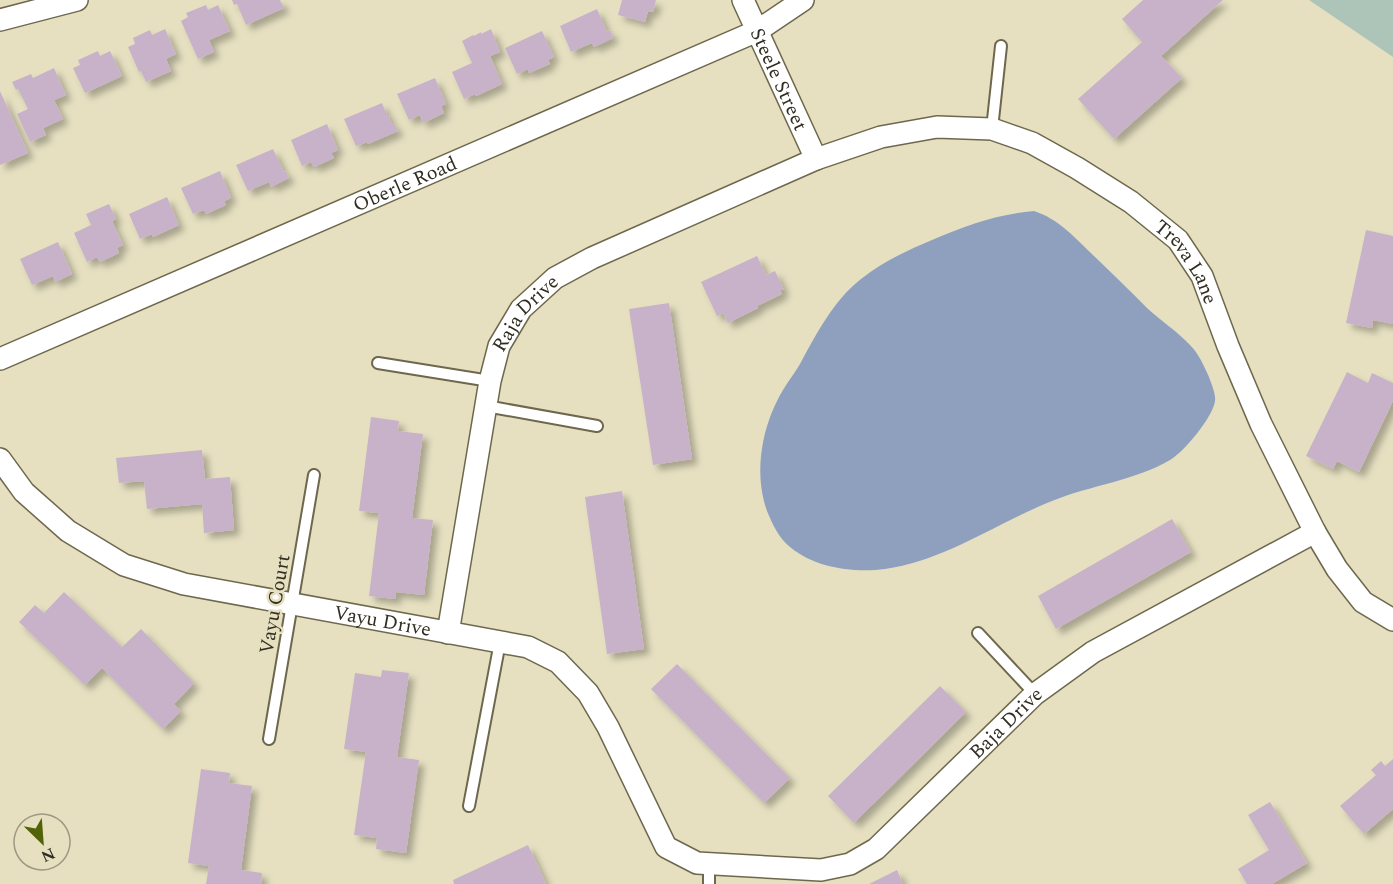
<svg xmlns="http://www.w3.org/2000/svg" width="1393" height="884" viewBox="0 0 1393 884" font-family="Spectral,serif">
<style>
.green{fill:#adc5b9}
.water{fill:#8fa0bf}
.building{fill:#c8b2c9;filter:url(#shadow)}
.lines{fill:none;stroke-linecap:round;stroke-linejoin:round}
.service-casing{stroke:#6d684d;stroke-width:14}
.minor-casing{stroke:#6d684d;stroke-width:24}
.service{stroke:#fff;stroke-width:10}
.minor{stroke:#fff;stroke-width:21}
.labels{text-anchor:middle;stroke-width:5;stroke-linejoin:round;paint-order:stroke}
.street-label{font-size:20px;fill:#302d21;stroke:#e6e0c1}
</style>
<defs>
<filter id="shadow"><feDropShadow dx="5.5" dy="5.5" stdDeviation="3" flood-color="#0004"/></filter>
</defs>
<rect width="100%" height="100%" fill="#e6e0c1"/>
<polygon class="green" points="1309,0 1393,0 1393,57"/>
<path class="water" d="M1034 211C1059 219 1075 238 1094 256 1112 273 1130 291 1147 308 1161 321 1177 331 1190 345 1199 354 1204 366 1209 377 1211 383 1216 394 1215 401 1213 417 1184 452 1170 460 1134 481 1091 485 1052 501 997 523 944 561 885 569 854 573 815 568 790 547 778 537 773 525 767 511 753 472 762 425 783 390 788 381 795 373 800 364 817 333 833 301 861 279 882 262 908 250 932 240 966 225 998 214 1034 211Z"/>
<g class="building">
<polygon points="232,0 280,0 284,8 246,25 237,4 234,5"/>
<polygon points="622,0 656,0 653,12 648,11 645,22 618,15"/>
<polygon points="1143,0 1223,0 1161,56 1182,78 1114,139 1078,99 1142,42 1122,19"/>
<polygon points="206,5 208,10 218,5 230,31 209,40 214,52 198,59 181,21 188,17 186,13"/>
<polygon points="597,9 607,32 610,30 613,38 594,47 592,43 571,52 560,26"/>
<polygon points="165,29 176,54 166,59 171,71 146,82 141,71 139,72 128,47 135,44 133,38 150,30 152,35"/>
<polygon points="491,29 500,52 490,56 502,84 476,96 475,94 464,99 452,72 472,63 462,41 473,35 474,36 481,32 481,34"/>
<polygon points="542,31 554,57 548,60 550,64 529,73 528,69 517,74 505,48"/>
<polygon points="98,51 100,56 110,51 122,76 85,93 73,68 80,65 78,60"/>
<polygon points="54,68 66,95 54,100 63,119 43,128 46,135 30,142 17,114 28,109 18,89 16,90 12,82 31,74 33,78"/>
<polygon points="435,78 446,104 441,106 444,113 423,123 420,115 409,120 397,94"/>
<polygon points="0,91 28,153 0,165"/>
<polygon points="382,103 387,115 389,115 390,118 389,118 392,125 394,123 398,131 368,144 367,142 356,146 344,119"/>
<polygon points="327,124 338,150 331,153 334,158 314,167 311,162 302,166 291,140"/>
<polygon points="273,149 284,172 286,171 289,178 271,187 269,182 248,191 236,165"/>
<polygon points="220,171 231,198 224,201 226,205 206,214 204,210 193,214 181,188"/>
<polygon points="167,197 179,225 153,237 152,234 140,239 129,214"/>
<polygon points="109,204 116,219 112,221 123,245 117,248 119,253 100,262 97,257 87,262 74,233 91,225 86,214"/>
<polygon points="1366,230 1393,236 1393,324 1373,320 1372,328 1346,323"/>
<polygon points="58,242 72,274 55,282 53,276 32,285 20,259"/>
<polygon points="757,256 766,275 775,271 784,290 780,290 782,294 757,306 758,308 728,323 723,313 717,316 701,282"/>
<polygon points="669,303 692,459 653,465 629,309"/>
<polygon points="1347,372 1368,383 1372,373 1393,383 1393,401 1359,472 1337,461 1333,469 1306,456"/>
<polygon points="371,417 399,421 398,431 423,434 412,518 433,520 424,595 396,592 395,599 369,596 379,513 359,511"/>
<polygon points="202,450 205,479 230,477 234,530 204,533 202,504 147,509 144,481 119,483 116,458"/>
<polygon points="622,491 644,649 607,654 585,497"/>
<polygon points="1172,519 1191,552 1056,629 1038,596"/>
<polygon points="64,592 122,647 141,629 194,683 174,704 181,711 163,729 102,668 85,685 19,622 35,605 44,613"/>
<polygon points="677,664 790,778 764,803 651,689"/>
<polygon points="382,670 409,673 397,757 419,760 406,853 376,849 377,838 354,835 366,752 344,749 355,673 381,677"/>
<polygon points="940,686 966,712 854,823 828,796"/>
<polygon points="1393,759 1393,809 1364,834 1340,806 1376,775 1371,770 1381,761 1385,766"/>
<polygon points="201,769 230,773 229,783 252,786 241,870 262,873 261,884 206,884 209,866 188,863"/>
<polygon points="1270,802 1307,863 1272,884 1247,884 1238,869 1269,850 1248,815"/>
<polygon points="528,845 546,884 454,884 453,880"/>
<polygon points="897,870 903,884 869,884"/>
</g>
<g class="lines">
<defs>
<g id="service">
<polyline points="992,129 1001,46"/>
<polyline points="378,363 490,381"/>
<polyline points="486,406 597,426"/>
<polyline points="978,633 1035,694"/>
<polyline points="269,739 314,475"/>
<polyline points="469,806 500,642"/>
<polyline points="709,884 709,864"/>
</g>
<g id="minor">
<path id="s1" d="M743 0 816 159"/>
<polyline points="0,20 77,0"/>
<path id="s2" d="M0 359 757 31 803 0"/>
<path id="s3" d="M0 459 24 492 68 531 124 565 184 584 528 647 558 662 588 693 608 727 666 847 697 863 821 870 850 864 876 849 1035 694 1093 652 1315 532"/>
<path id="s4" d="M448 633 490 381 499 346 521 309 555 278 592 258 816 159 881 137 937 127 992 129 1032 143 1077 168 1131 202 1178 240 1202 276 1228 346 1261 424 1315 532 1337 569 1363 602 1393 620"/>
</g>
</defs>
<use href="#service" class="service-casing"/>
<use href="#minor" class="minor-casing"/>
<use href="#service" class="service"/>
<use href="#minor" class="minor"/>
</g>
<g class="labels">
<g class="street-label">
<text dy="7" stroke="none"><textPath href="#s1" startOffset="87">Steele Street</textPath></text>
<text dy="7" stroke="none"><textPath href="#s2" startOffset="441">Oberle Road</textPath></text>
<text dy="7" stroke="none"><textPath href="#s4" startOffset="1089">Treva Lane</textPath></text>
<text dy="7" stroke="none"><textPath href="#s4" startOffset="334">Raja Drive</textPath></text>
<text transform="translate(274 604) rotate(-80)" y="7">Vayu Court</text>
<text dy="7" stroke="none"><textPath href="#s3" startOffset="430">Vayu Drive</textPath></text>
<text dy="7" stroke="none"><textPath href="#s3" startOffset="1227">Baja Drive</textPath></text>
</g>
</g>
<g transform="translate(42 842) rotate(155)"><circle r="28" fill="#e6e0c1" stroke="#9d9881" stroke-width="1.5"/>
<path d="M0-4.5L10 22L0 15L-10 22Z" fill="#526206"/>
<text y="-9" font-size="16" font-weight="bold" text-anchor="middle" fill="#302d21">N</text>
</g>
</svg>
